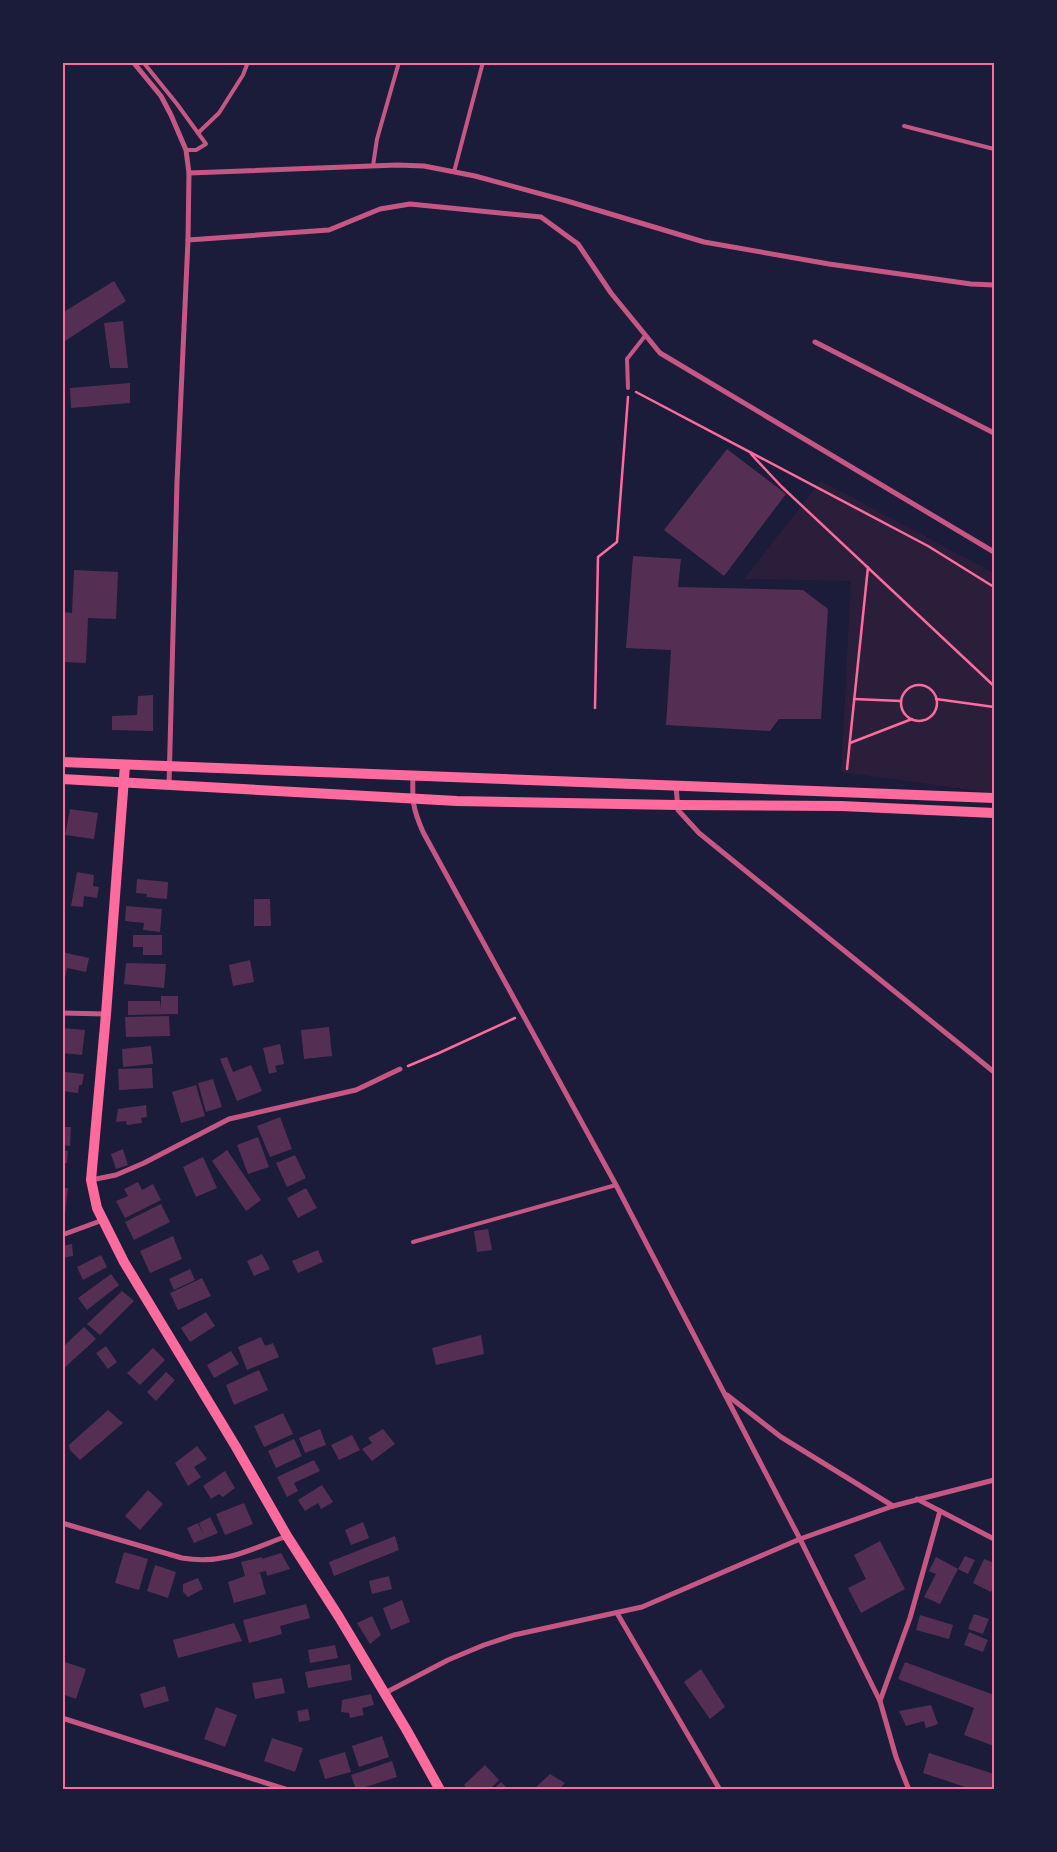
<svg xmlns="http://www.w3.org/2000/svg" width="1057" height="1852" viewBox="0 0 1057 1852" font-family="Rubik,sans-serif">
<style>
.green{fill:#2a1e3b}
.building{fill:#542f53}
.lines{fill:none;stroke-linecap:round;stroke-linejoin:round}
.path{stroke:#ff6b9d;stroke-width:2.5}
.service{stroke:#c65784;stroke-width:4}
.minor{stroke:#c65784;stroke-width:5}
.secondary{stroke:#ff6b9d;stroke-width:10}
.neatline{fill:none;stroke:#ff6b9d;stroke-width:2}
</style>
<rect width="100%" height="100%" fill="#1b1b3a"/>
<polygon class="green" points="821,481 994,573 994,793 841,772 851,581 744,579"/>
<g class="building">
<polygon points="114,281 126,301 62,343 62,313"/>
<polygon points="123,321 128,368 110,368 104,323"/>
<polygon points="130,383 130,403 71,408 70,388"/>
<polygon points="727,449 786,494 724,576 664,530"/>
<polygon points="633,556 681,559 678,587 803,590 828,609 821,719 779,719 770,731 666,725 671,650 626,648"/>
<polygon points="74,570 118,572 116,619 88,618 86,663 62,662 62,612 72,613"/>
<polygon points="153,695 153,731 112,730 112,716 137,715 138,696"/>
<polygon points="70,809 98,813 94,839 65,835"/>
<polygon points="77,872 94,875 93,886 99,887 97,898 84,896 83,907 71,906"/>
<polygon points="137,879 168,882 167,899 146,897 147,894 136,893"/>
<polygon points="254,899 270,899 271,926 254,926"/>
<polygon points="126,906 162,909 160,932 143,930 144,923 125,921"/>
<polygon points="133,935 162,935 162,955 143,955 143,947 133,947"/>
<polygon points="62,952 89,958 86,972 67,968 65,978 62,978"/>
<polygon points="250,960 254,982 233,986 229,965"/>
<polygon points="126,963 166,964 164,988 124,984"/>
<polygon points="161,996 178,996 178,1014 128,1015 128,1001 160,1001 161,1009"/>
<polygon points="169,1016 170,1036 126,1037 125,1017"/>
<polygon points="329,1027 332,1056 304,1059 301,1030"/>
<polygon points="62,1028 85,1030 82,1055 62,1053"/>
<polygon points="280,1044 284,1064 275,1066 277,1072 269,1074 263,1048"/>
<polygon points="151,1046 153,1064 123,1067 122,1049"/>
<polygon points="227,1057 233,1072 251,1065 262,1091 237,1101 220,1059"/>
<polygon points="152,1068 153,1088 119,1090 118,1069"/>
<polygon points="65,1072 84,1074 82,1085 79,1085 78,1093 62,1091"/>
<polygon points="213,1079 222,1107 206,1112 198,1083"/>
<polygon points="196,1085 205,1116 181,1123 172,1092"/>
<polygon points="146,1105 147,1117 141,1118 142,1123 127,1125 126,1121 116,1122 118,1109"/>
<polygon points="280,1117 292,1149 270,1157 257,1126"/>
<polygon points="62,1127 71,1127 70,1146 62,1145"/>
<polygon points="258,1137 269,1167 248,1174 237,1145"/>
<polygon points="123,1149 128,1165 116,1169 111,1154"/>
<polygon points="62,1150 68,1151 67,1163 62,1164"/>
<polygon points="227,1150 261,1200 246,1211 212,1161"/>
<polygon points="295,1155 306,1178 287,1187 276,1163"/>
<polygon points="203,1157 217,1188 196,1197 183,1167"/>
<polygon points="138,1182 142,1190 153,1184 161,1200 125,1218 116,1201 128,1196 124,1189"/>
<polygon points="62,1188 68,1188 65,1215 62,1215"/>
<polygon points="306,1188 317,1208 298,1218 287,1198"/>
<polygon points="161,1204 170,1222 134,1240 125,1222"/>
<polygon points="488,1229 492,1250 477,1252 474,1231"/>
<polygon points="173,1236 182,1259 150,1273 140,1251"/>
<polygon points="72,1244 73,1256 62,1258 62,1246"/>
<polygon points="318,1250 323,1262 298,1273 292,1261"/>
<polygon points="262,1254 270,1269 254,1276 247,1261"/>
<polygon points="101,1255 107,1267 83,1280 77,1267"/>
<polygon points="190,1269 195,1280 174,1290 169,1279"/>
<polygon points="111,1274 119,1285 87,1310 78,1298"/>
<polygon points="202,1278 211,1296 178,1310 170,1293"/>
<polygon points="122,1291 134,1301 100,1335 87,1324"/>
<polygon points="206,1312 215,1326 190,1342 181,1328"/>
<polygon points="84,1327 96,1339 62,1370 62,1348"/>
<polygon points="481,1335 484,1354 436,1365 432,1348"/>
<polygon points="261,1337 265,1346 273,1343 279,1357 247,1370 238,1347"/>
<polygon points="106,1346 117,1362 108,1369 96,1353"/>
<polygon points="153,1348 165,1360 140,1385 127,1373"/>
<polygon points="231,1351 239,1364 214,1378 207,1365"/>
<polygon points="259,1370 268,1390 234,1405 226,1385"/>
<polygon points="166,1372 175,1380 156,1401 147,1392"/>
<polygon points="108,1410 123,1423 80,1460 70,1450 69,1445"/>
<polygon points="283,1413 293,1434 264,1447 254,1426"/>
<polygon points="320,1429 326,1445 305,1453 299,1438"/>
<polygon points="383,1429 395,1444 372,1461 362,1449 372,1443 368,1438"/>
<polygon points="352,1435 360,1450 339,1460 331,1445"/>
<polygon points="294,1439 302,1456 276,1468 268,1451"/>
<polygon points="197,1446 207,1459 194,1467 201,1477 188,1486 175,1463"/>
<polygon points="314,1460 320,1471 294,1483 298,1491 287,1497 277,1477"/>
<polygon points="225,1471 235,1488 223,1497 219,1494 211,1499 203,1486"/>
<polygon points="322,1485 333,1502 321,1509 318,1503 305,1511 298,1500"/>
<polygon points="148,1490 163,1504 140,1530 125,1516"/>
<polygon points="244,1503 253,1524 225,1535 216,1514"/>
<polygon points="210,1517 218,1533 194,1543 187,1528 198,1523 204,1536 199,1523"/>
<polygon points="363,1522 369,1538 351,1545 345,1530"/>
<polygon points="395,1536 399,1550 334,1576 329,1562"/>
<polygon points="880,1541 905,1589 861,1613 848,1588 866,1579 854,1555"/>
<polygon points="124,1552 148,1559 139,1590 115,1583"/>
<polygon points="281,1553 290,1569 267,1576 266,1571 253,1574 260,1573 266,1594 234,1603 228,1582 245,1576 241,1562 262,1557 262,1559"/>
<polygon points="965,1556 975,1560 968,1574 958,1569"/>
<polygon points="936,1557 958,1569 940,1604 924,1597 936,1574 929,1571"/>
<polygon points="984,1559 994,1563 994,1585 991,1592 973,1583"/>
<polygon points="155,1565 176,1572 168,1598 147,1591"/>
<polygon points="389,1576 392,1589 372,1594 369,1581"/>
<polygon points="198,1578 203,1589 188,1597 183,1592 183,1584"/>
<polygon points="402,1600 410,1622 391,1630 383,1608"/>
<polygon points="306,1604 310,1618 280,1626 282,1634 249,1643 243,1620"/>
<polygon points="974,1614 989,1619 983,1634 968,1629"/>
<polygon points="920,1615 953,1625 949,1639 916,1630"/>
<polygon points="372,1616 381,1635 370,1644 357,1623"/>
<polygon points="234,1623 242,1641 178,1658 173,1640"/>
<polygon points="969,1632 988,1640 983,1652 964,1645"/>
<polygon points="335,1645 338,1658 310,1663 308,1650"/>
<polygon points="62,1661 86,1669 76,1699 62,1694"/>
<polygon points="905,1662 994,1695 994,1746 964,1735 974,1708 898,1679"/>
<polygon points="350,1664 352,1680 308,1688 305,1672"/>
<polygon points="701,1669 725,1707 710,1719 684,1682"/>
<polygon points="282,1678 285,1693 255,1699 252,1683"/>
<polygon points="165,1686 169,1701 144,1708 140,1694"/>
<polygon points="371,1694 374,1705 362,1708 364,1715 350,1718 349,1713 341,1712 342,1700"/>
<polygon points="931,1705 938,1724 926,1728 924,1721 906,1726 899,1711"/>
<polygon points="216,1707 237,1715 225,1747 204,1739"/>
<polygon points="308,1709 310,1720 299,1722 297,1711"/>
<polygon points="382,1736 389,1757 359,1767 352,1746"/>
<polygon points="272,1738 303,1748 295,1772 264,1761"/>
<polygon points="345,1752 351,1772 325,1779 319,1760"/>
<polygon points="929,1753 994,1774 994,1790 974,1790 923,1773"/>
<polygon points="392,1761 397,1777 356,1790 351,1775"/>
<polygon points="485,1765 499,1780 489,1790 468,1790 464,1785"/>
<polygon points="550,1774 565,1783 558,1790 533,1790"/>
<polygon points="501,1782 509,1790 493,1790"/>
</g>
<g class="lines">
<g class="path">
<polyline points="636,392 928,546 994,587"/>
<polyline points="751,454 782,487 994,686"/>
<circle cx="919" cy="703" r="18"/>
<polyline points="854,699 901,701"/>
<polyline points="936,699 994,707"/>
<polyline points="595,708 598,557 617,542 628,397"/>
<polyline points="850,743 912,719"/>
<polyline points="847,769 868,567"/>
<polyline points="408,1066 439,1053 515,1018"/>
</g>
<g class="service">
<polyline points="143,62 177,104 206,144 196,150 186,150"/>
<polyline points="904,126 994,149"/>
<polyline points="198,133 219,113 243,75 248,62"/>
<polyline points="373,166 377,139 399,62"/>
<polyline points="454,172 483,62"/>
<polyline points="628,388 627,359 645,336"/>
<polyline points="413,1242 616,1185"/>
</g>
<g class="minor">
<polyline points="133,62 161,96 171,115 186,150 189,173 188,240 177,482 169,785"/>
<polyline points="189,173 397,165 424,166 475,176 567,201 704,242 829,264 971,284 994,285"/>
<polyline points="188,240 329,230 380,209 410,204 541,217 578,244 611,293 660,353 994,552"/>
<polyline points="815,342 994,433"/>
<path d="M413 776C412 801 413 809 423 832L616 1185 800 1539 880 1701 896 1757 909 1790"/>
<polyline points="676,786 678,810 699,833 994,1072"/>
<polyline points="62,1013 106,1014"/>
<polyline points="91,1180 116,1175 144,1163 229,1119 356,1090 400,1069"/>
<polyline points="62,1235 103,1220"/>
<polyline points="727,1395 781,1437 893,1506"/>
<polyline points="917,1499 994,1539"/>
<path d="M62 1523 182 1558C224 1565 249 1550 287 1536"/>
<polyline points="617,1613 720,1790"/>
<polyline points="385,1693 448,1660 484,1645 514,1635 642,1607 800,1539 893,1506 994,1480"/>
<polyline points="880,1701 910,1618 940,1511"/>
<polyline points="62,1718 288,1790"/>
</g>
<g class="secondary">
<polyline points="62,762 994,798"/>
<polyline points="125,765 106,1014 91,1180 97,1208 124,1262 236,1447 287,1536 339,1617 406,1729 440,1790"/>
<polyline points="62,779 457,801 677,805 841,806 994,813"/>
</g>
</g>
<rect width="1057" height="1852" fill="none" stroke="#1b1b3a" stroke-width="128"/>
<rect x="64" y="64" width="929" height="1724" class="neatline"/>
</svg>
